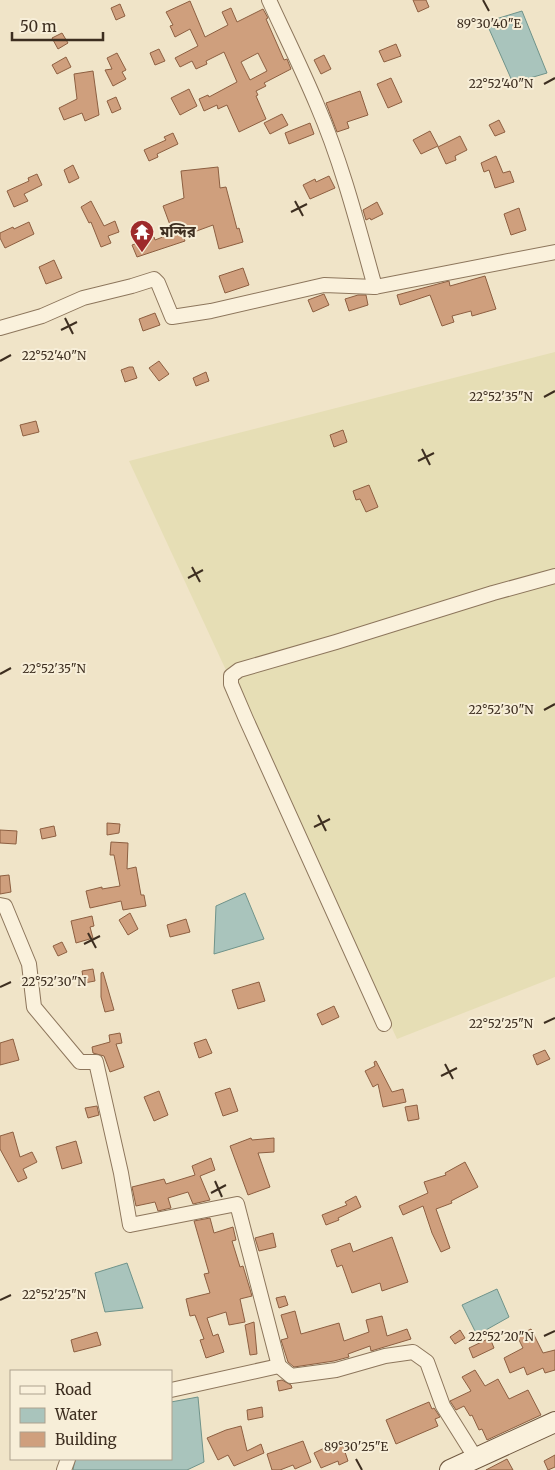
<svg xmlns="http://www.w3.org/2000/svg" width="555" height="1470" viewBox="0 0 555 1470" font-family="Merriweather,'Noto Sans Bengali',serif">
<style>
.farmland{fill:#e6deb5}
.water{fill:#a9c4bc;stroke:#6f938a}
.building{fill:#cf9f7d;stroke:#8d5f41;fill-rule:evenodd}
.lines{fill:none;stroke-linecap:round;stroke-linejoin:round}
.street-casing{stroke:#8d765c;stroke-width:16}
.secondary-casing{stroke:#6f573f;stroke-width:22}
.street{stroke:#faf1dc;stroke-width:14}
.secondary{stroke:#faf1dc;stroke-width:20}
.ticks{fill:none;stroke:#3d2e20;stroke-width:2}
.labels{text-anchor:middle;stroke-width:4;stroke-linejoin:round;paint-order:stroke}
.poi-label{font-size:15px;font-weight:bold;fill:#3d2e20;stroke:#f7eed8;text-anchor:start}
.ticks-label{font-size:12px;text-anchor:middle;fill:#3d2e20;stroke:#f7eed8;stroke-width:4;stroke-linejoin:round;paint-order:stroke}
</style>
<rect width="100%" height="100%" fill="#f0e4c8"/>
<polygon class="farmland" points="555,352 555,977 397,1039 129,461"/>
<g class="water">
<polygon points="522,11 547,73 513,83 486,22"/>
<polygon points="245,893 264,939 214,954 216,906"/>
<polygon points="127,1263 143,1308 105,1312 95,1273"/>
<polygon points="497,1289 509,1317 477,1335 462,1305"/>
<polygon points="198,1397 204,1462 187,1470 73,1470 75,1459 171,1459 171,1402"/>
</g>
<g class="building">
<polygon points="413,0 426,0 429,7 418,12"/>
<path d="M190 1 205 37 228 25 222 12 231 8 237 22 263 9 268 18 266 19 284 60 287 59 291 69 264 83 266 86 256 91 258 95 256 96 266 119 239 132 227 105 218 109 217 105 204 111 199 99 208 95 209 97 237 82 224 52 206 61 207 64 196 69 192 61 180 67 175 58 198 46 190 29 175 37 170 26 173 25 166 12ZM258 53 267 71 250 80 241 62Z"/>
<polygon points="120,4 125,16 116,20 111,8"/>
<polygon points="62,33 68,43 58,49 52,38"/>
<polygon points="396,44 401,56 384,62 379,51"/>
<polygon points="159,49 165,61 155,65 150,53"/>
<polygon points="117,53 126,70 122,72 126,79 113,86 105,70 112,69 107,58"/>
<polygon points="324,55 331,69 321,74 314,60"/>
<polygon points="66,57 71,67 57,74 52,65"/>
<polygon points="93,71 99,115 85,121 82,113 64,120 59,108 77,99 74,74"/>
<polygon points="391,78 402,102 388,108 377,84"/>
<polygon points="189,89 197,106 180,115 171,98"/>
<polygon points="360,91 368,115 347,122 349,128 337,132 326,103"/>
<polygon points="116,97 121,109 112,113 107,101"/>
<polygon points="282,114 288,125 270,134 264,123"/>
<polygon points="499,120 505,132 495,136 489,125"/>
<polygon points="310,123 314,134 289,144 285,133"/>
<polygon points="430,131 438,146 421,154 413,140"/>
<polygon points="173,133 178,144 157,154 158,157 149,161 144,150 166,140 164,137"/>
<polygon points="460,136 467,150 455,156 456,160 446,164 438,147"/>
<polygon points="496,156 503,173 510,171 514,182 495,188 489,170 484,172 481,163"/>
<polygon points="73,165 79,178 69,183 64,170"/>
<polygon points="218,167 220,188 226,187 237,229 239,228 243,242 219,249 213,225 183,236 185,241 137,257 132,245 154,237 155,240 173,233 163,206 184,198 181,171"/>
<polygon points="37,174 42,185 24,194 28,201 14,207 7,191 29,181 28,178"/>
<polygon points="329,176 335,188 310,199 303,185 315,179 316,182"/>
<polygon points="91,201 104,226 115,221 119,232 108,236 111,243 101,247 91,222 89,223 81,207"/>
<polygon points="377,202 383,214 371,220 370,218 366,220 363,210"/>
<polygon points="519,208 526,230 511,235 504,214"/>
<polygon points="29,222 34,234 5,248 0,238 0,233 13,227 14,229"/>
<polygon points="54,260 62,278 46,284 39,267"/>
<polygon points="243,268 249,285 225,293 219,276"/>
<polygon points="485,276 496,309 472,316 471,311 452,316 454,322 442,326 430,295 400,305 397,295 449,281 450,286"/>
<polygon points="324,294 329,305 313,312 308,300"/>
<polygon points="358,295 366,295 368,305 349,311 345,299"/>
<polygon points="155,313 160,325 143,331 139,319"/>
<polygon points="159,361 169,374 159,381 149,368"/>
<polygon points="129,367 133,367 137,378 125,382 121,370"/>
<polygon points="206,372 209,381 196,386 193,378"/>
<polygon points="36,421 39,432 23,436 20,425"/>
<polygon points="343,430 347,442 334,447 330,435"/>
<polygon points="369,485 378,507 366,512 360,499 356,500 353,491"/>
<polygon points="107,823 120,824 119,833 107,835"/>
<polygon points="54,826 56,836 42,839 40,829"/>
<polygon points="0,830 17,831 16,844 0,843"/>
<polygon points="111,842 128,843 127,869 136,867 141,895 144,895 146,906 123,910 121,901 90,908 86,891 102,887 102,889 120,886 114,855 110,855"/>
<polygon points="9,875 11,892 0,894 0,876"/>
<polygon points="130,913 138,929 128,935 119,920"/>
<polygon points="92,916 94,926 90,927 93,938 76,943 71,921"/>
<polygon points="186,919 190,932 170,937 167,925"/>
<polygon points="62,942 67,952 58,956 53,946"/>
<polygon points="93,969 95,981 84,983 82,971"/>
<polygon points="103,972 114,1010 105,1012 101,997 101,973"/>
<polygon points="259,982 265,1001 238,1009 232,990"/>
<polygon points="334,1006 339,1017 322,1025 317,1014"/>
<polygon points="120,1033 122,1043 116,1044 124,1067 110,1072 104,1056 93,1053 92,1047 110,1042 109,1035"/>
<polygon points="13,1039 19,1060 0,1065 0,1043"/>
<polygon points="206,1039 212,1053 199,1058 194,1043"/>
<polygon points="545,1050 550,1059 537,1065 533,1055"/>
<polygon points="376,1061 392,1092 403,1089 406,1102 383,1107 378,1084 373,1087 365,1071 375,1066 374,1062"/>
<polygon points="230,1088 238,1111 223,1116 215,1093"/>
<polygon points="159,1091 168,1115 154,1121 144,1097"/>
<polygon points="417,1105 419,1119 408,1121 405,1107"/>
<polygon points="97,1106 99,1115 88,1118 85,1108"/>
<polygon points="13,1132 20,1157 32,1152 37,1162 23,1169 27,1178 18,1182 0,1149 0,1136"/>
<polygon points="251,1138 252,1140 274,1138 274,1152 258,1153 270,1187 248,1195 230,1146"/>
<polygon points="76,1141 82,1163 62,1169 56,1147"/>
<polygon points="211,1158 215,1170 200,1176 210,1200 193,1204 188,1192 168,1198 171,1208 158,1211 155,1202 136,1206 132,1187 164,1179 166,1184 195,1175 192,1166"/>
<polygon points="465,1162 478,1187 451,1201 452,1203 436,1209 450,1248 441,1252 432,1233 423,1206 403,1215 399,1206 428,1193 424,1182 446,1175 445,1173"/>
<polygon points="356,1196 361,1207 338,1218 339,1220 326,1225 322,1215 347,1205 345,1202"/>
<polygon points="210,1218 214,1233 233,1227 236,1240 232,1241 240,1267 243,1266 252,1296 240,1299 245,1322 229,1325 226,1312 207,1318 213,1336 218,1334 224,1352 206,1358 200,1340 204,1339 195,1315 190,1316 186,1299 210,1293 204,1274 209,1273 194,1221"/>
<polygon points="273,1233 276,1247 259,1251 255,1238"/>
<polygon points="392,1237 408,1282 382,1291 380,1283 352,1293 342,1265 337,1267 331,1250 350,1243 353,1252"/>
<polygon points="285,1296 288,1305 279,1308 276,1298"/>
<polygon points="295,1311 301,1334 339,1323 344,1341 369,1332 366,1320 382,1316 387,1336 407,1329 411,1339 371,1351 370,1346 348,1354 349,1357 334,1361 294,1367 288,1362 281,1340 288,1338 281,1315"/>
<polygon points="254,1322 257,1354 250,1355 245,1325"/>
<polygon points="531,1329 543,1353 555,1350 555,1370 545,1373 543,1368 527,1375 524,1367 510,1373 504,1358 523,1348 517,1336"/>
<polygon points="460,1330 465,1338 455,1344 450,1337"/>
<polygon points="97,1332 101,1345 74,1352 71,1340"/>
<polygon points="490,1338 494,1348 473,1358 469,1348"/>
<polygon points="475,1370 485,1386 498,1379 509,1399 528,1390 541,1415 487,1440 482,1429 479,1430 472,1415 470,1416 464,1406 456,1410 450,1401 471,1391 462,1377"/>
<polygon points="282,1380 291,1385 292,1388 279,1391 277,1381"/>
<polygon points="429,1402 432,1409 434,1408 440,1417 435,1419 438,1426 396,1444 386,1420"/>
<polygon points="262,1407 263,1417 248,1420 247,1410"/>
<polygon points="241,1426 247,1451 261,1444 264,1453 234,1466 228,1455 218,1460 207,1438 226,1430"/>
<polygon points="341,1440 348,1461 339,1465 338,1461 321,1468 314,1453"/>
<polygon points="303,1441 311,1462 295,1469 293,1465 280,1470 272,1470 267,1454"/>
<polygon points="555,1455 555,1467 548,1470 544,1461"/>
<polygon points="507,1459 513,1470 486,1470"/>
</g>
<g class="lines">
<defs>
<g id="street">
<path d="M269 0C285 35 302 69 317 105 342 163 358 226 375 287L555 252"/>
<polyline points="0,328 42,316 83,298 132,286 154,279 158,283 172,317 211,311 324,285 375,287"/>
<polyline points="0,905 5,906 29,964 34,1007 80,1062 96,1062 121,1173 130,1225 237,1204 279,1366 291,1376 336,1370 385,1356 413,1352 427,1362 443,1406 475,1457"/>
<polyline points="384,1024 246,719 231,684 231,676 239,670 336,642 493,593 555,576"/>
<polyline points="171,1390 279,1366"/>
<polyline points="64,1470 68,1459"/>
</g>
<polyline id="secondary" points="450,1470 555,1422"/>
</defs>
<use href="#street" class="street-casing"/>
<use href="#secondary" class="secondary-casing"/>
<use href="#street" class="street"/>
<use href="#secondary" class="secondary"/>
</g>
<path class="ticks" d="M483 0 489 11M544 84 555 78M295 201 303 216M291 212 307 204M65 318 73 334M61 330 77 322M0 361 11 355M544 397 555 391M422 449 430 465M418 461 434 453M192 567 200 582M188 578 203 570M0 674 11 668M544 710 555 704M318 815 326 831M314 827 330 819M88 933 96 948M84 944 100 936M0 987 11 982M544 1023 555 1018M445 1064 453 1079M441 1076 457 1068M215 1181 222 1197M211 1193 226 1185M0 1300 11 1295M544 1336 555 1331M356 1459 362 1470"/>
<defs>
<symbol id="temple-pin" viewBox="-11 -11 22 30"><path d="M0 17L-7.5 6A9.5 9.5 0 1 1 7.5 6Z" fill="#9e2a2b" stroke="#f7eed8"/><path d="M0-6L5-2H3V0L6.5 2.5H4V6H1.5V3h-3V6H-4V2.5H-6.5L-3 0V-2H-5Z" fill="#fff"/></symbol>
</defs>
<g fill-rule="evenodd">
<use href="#temple-pin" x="128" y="218" width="28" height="38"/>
</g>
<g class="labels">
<g class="poi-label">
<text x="160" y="237">মন্দির</text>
</g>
</g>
<g class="ticks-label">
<text x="489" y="28">89°30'40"E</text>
<text x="501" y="88">22°52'40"N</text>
<text x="54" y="360">22°52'40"N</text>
<text x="501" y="401">22°52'35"N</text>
<text x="54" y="673">22°52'35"N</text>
<text x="501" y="714">22°52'30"N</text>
<text x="54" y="986">22°52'30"N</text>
<text x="501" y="1028">22°52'25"N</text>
<text x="54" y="1299">22°52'25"N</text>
<text x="501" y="1341">22°52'20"N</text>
<text x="356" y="1451">89°30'25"E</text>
</g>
<rect x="10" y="1370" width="162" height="90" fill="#f7eed8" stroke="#ada18e"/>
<rect x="20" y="1386" width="25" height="8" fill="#faf1dc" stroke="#ada18e"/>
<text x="55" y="1395" font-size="15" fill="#3d2e20">Road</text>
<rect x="20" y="1408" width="25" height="15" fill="#a9c4bc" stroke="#ada18e"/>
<text x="55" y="1420" font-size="15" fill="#3d2e20">Water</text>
<rect x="20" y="1432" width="25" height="15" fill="#cf9f7d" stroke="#ada18e"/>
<text x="55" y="1445" font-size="15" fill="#3d2e20">Building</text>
<path d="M12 32v8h91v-8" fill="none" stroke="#3d2e20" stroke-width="2.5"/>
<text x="20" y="32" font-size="15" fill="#3d2e20" stroke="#f7eed8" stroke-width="4" paint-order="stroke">50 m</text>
</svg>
